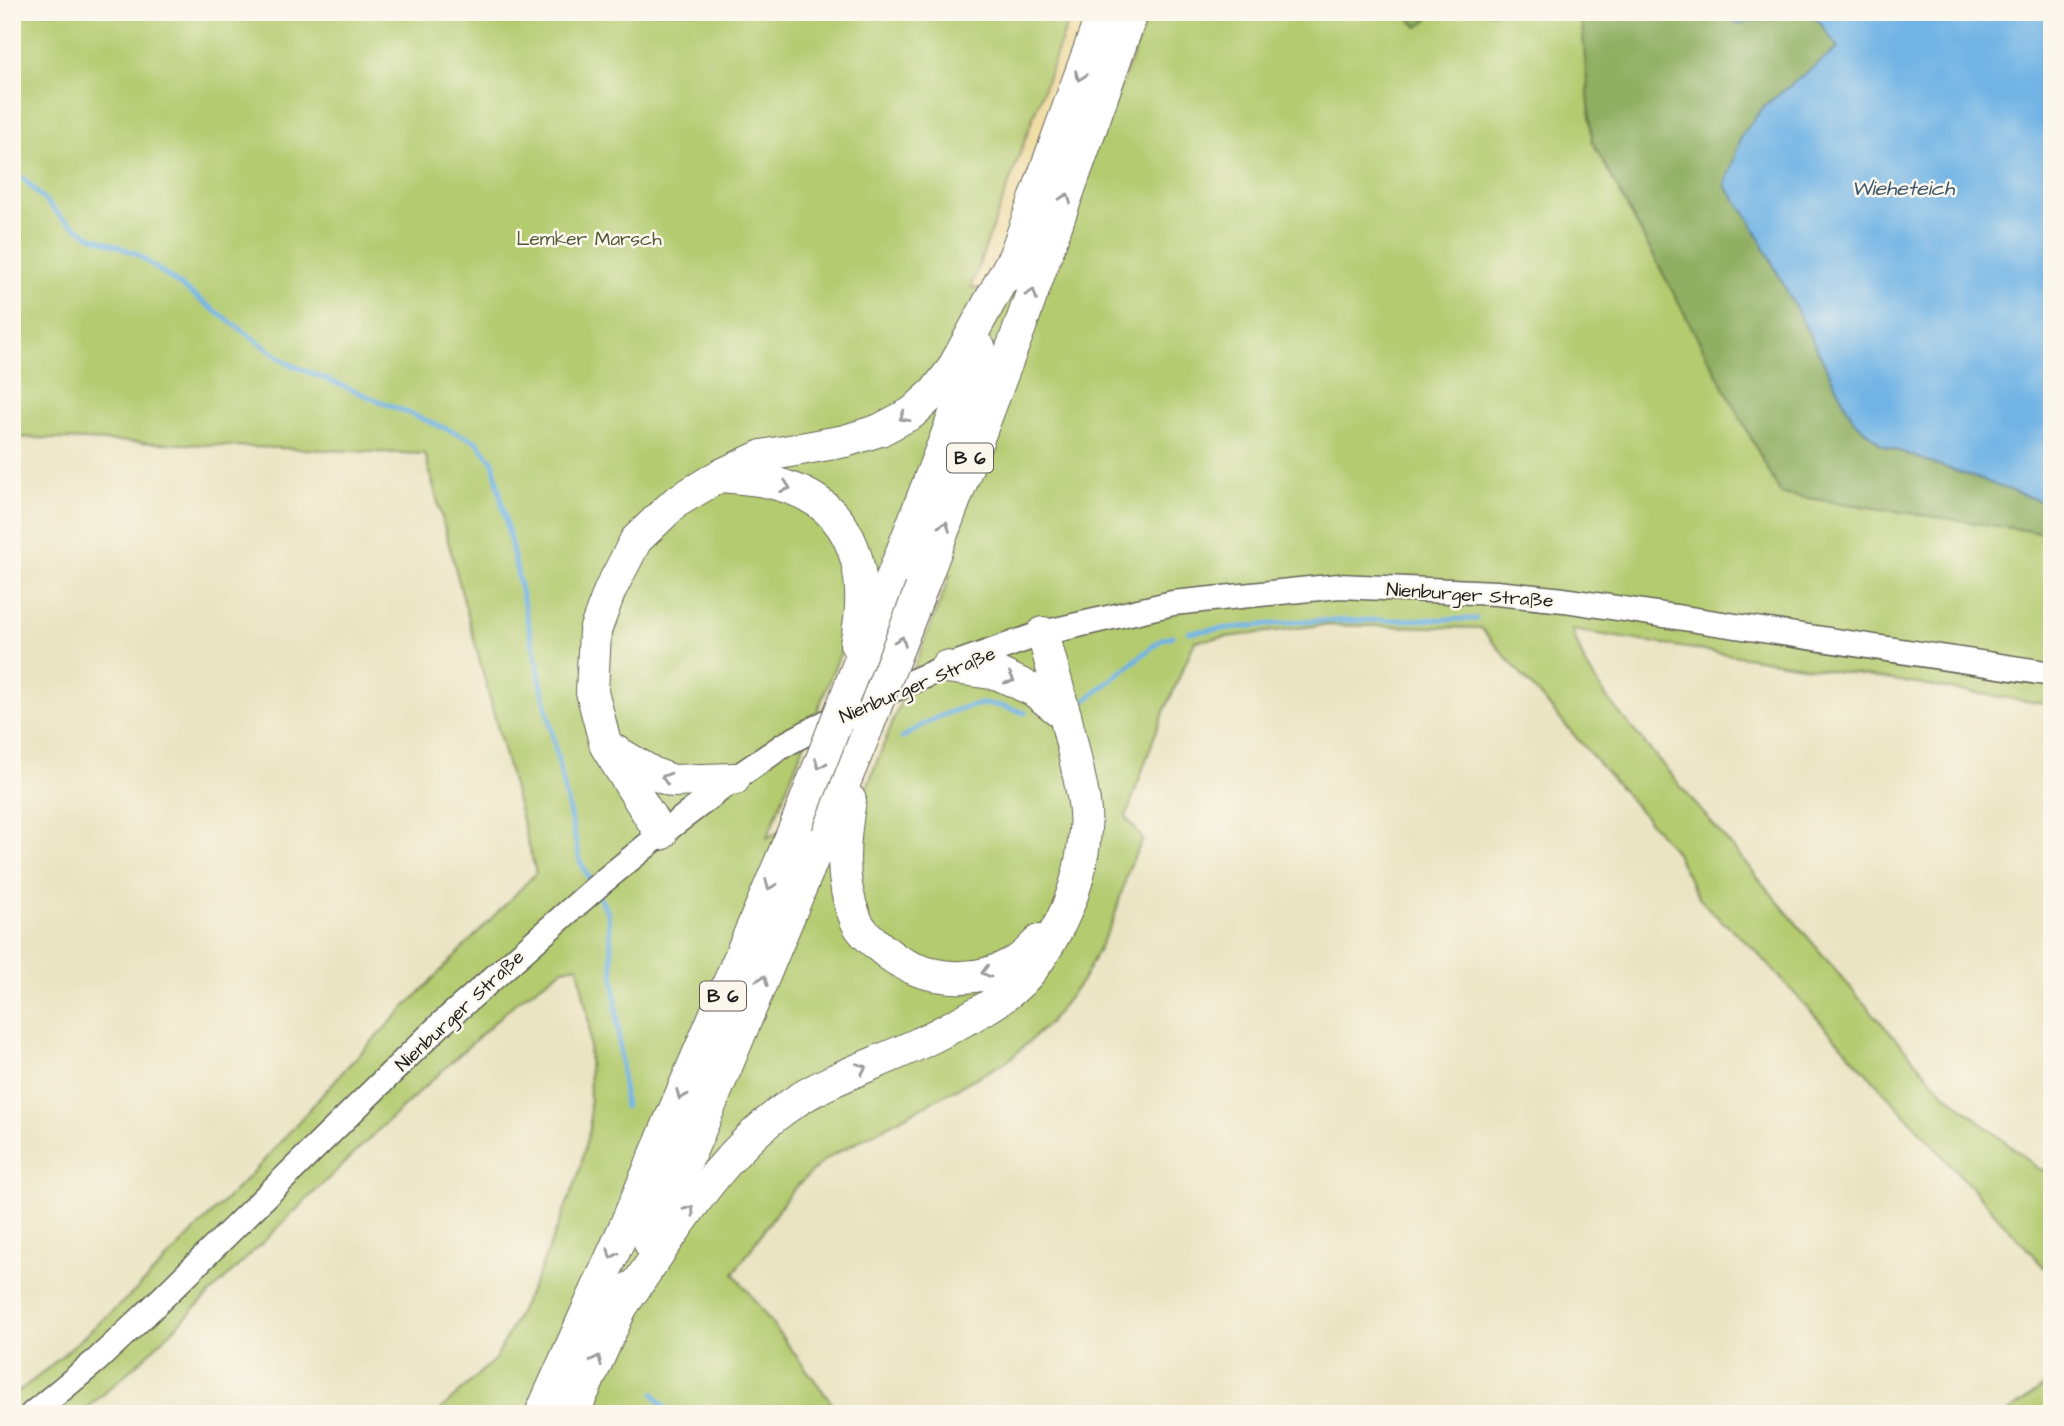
<svg xmlns="http://www.w3.org/2000/svg" width="2064" height="1426" viewBox="0 0 2064 1426" font-family="'Architects Daughter',sans-serif">
<style>
.green{fill:#b4cb6f;stroke:#687446;stroke-width:2;fill-rule:evenodd}
.forest{fill:#8faf62;stroke:#56663f;stroke-width:2}
.sand{fill:#eeda9e;stroke:#857b5d;stroke-width:2}
.water{fill:#6fb3e5;stroke:#466880;stroke-width:2}
.lines{fill:none;stroke-linecap:round;stroke-linejoin:round}
.stream{stroke:#6fb3e5;stroke-width:5}
.tertiary-casing{stroke:#646256;stroke-width:27}
.trunk-casing{stroke:#646256;stroke-width:34}
.tertiary{stroke:#fff;stroke-width:24}
.trunk{stroke:#fff;stroke-width:32}
.trunk-bridge-casing{stroke:#646256;stroke-width:34;stroke-linecap:butt}
.trunk-bridge{stroke:#fff;stroke-width:32}
.oneway{stroke:#999}
.labels{text-anchor:middle;stroke-width:5;stroke-linejoin:round;paint-order:stroke}
.shield{fill:#fbf7ec;stroke:#5f5e5a;stroke-width:2}
.shield-label{font-size:18px;font-weight:bold;fill:#1c1c1c}
.park-label{font-size:19px;fill:#515939;stroke:#fbf7ec}
.street-label{font-size:19px;fill:#1c1c1c;stroke:#fbf7ec}
.water-label{font-size:21px;font-style:italic;fill:#3d586c;stroke:#fbf7ec}
</style>
<rect width="100%" height="100%" fill="#fbf7ec"/>
<filter id="ink" filterUnits="userSpaceOnUse"><feTurbulence type="fractalNoise" baseFrequency=".0143" numOctaves="2"/><feDisplacementMap in="SourceGraphic" scale="14" xChannelSelector="R" yChannelSelector="G"/><feConvolveMatrix kernelMatrix="1 2 1 2 8 2 1 2 1" color-interpolation-filters="sRGB"/></filter>
<filter id="wash" filterUnits="userSpaceOnUse"><feTurbulence type="fractalNoise" baseFrequency=".00686" numOctaves="4" result="noise"/><feDisplacementMap in="SourceGraphic" scale="28" xChannelSelector="R" yChannelSelector="G"/><feGaussianBlur stdDeviation="1.57" result="paint"/><feColorMatrix in="noise" values="0 0 0 0 0 0 0 0 0 0 0 0 0 0 0 0 0 1.4 0 .05"/><feComposite in="paint" operator="in"/></filter>
<g filter="url(#wash)">
<rect width="100%" height="100%" fill="#ebe4c3"/>
<g class="green">
<path d="M12 12H1072L971 286 1035 301 1150 12H1403L1418 27 1436 12H1581L1582 22 1781 494 2052 534V705L1572 630 1585 664 1609 701 1854 992 1942 1091 2040 1170 2052 1168V1276L1754 949 1714 914 1699 898 1674 850 1481 628 1322 625 1195 641 1158 726 1126 817 1143 839 1129 868 1113 921 1084 978 1050 1022 1009 1060 824 1160 790 1193 734 1273 840 1414H436L496 1358 538 1275 578 1176 590 1127 589 1023 578 966 563 969 515 1003 374 1134 147 1355 81 1414H12V1396L40 1375 134 1292 259 1166 347 1067 536 873 425 454 12 437ZM950 576 867 787 767 838 845 641 921 589Z"/>
<polygon points="2052,1380 2052,1414 2006,1414"/>
</g>
<g class="forest">
<polygon points="1403,12 1436,12 1418,27"/>
<path d="M1581 12H1727L1738 25C1761 17 1798 0 1819 20 1827 28 1833 40 1839 48L1814 67 1725 185 1749 218 1796 307 1882 445 2052 505V534L1781 494 1592 141Z"/>
</g>
<polygon class="sand" points="1072,12 1150,12 1035,301 971,287"/>
<g class="water">
<polygon points="1727,12 1775,12 1738,25"/>
<polygon points="1804,12 2052,12 2052,505 1882,445 1854,421 1749,218 1725,185 1742,135 1765,105 1838,48 1818,20"/>
</g>
<g class="lines">
<g class="stream">
<polyline points="12,173 24,179 62,218 89,235 137,254 287,363 476,441 493,462 580,861 591,882"/>
<polyline points="1189,632 1304,621 1476,619"/>
<polyline points="1086,700 1162,639 1173,636"/>
<path d="M902 738C923 723 955 707 982 704 996 703 1011 709 1025 713"/>
<polyline points="597,893 608,913 625,1107"/>
<polyline points="654,1394 670,1414"/>
</g>
</g>
</g>
<g filter="url(#ink)">
<g class="lines">
<defs>
<polyline id="tertiary" points="32,1414 97,1360 145,1315 441,1024 601,883 661,834 734,779 784,745 860,704 946,667 1043,633 1173,603 1339,586 1496,593 1564,600 2052,674"/>
<g id="trunk">
<polyline points="1007,277 1103,12"/>
<path d="M720 476C742 478 763 479 784 486 858 508 870 577 856 644"/>
<polyline points="921,589 1020,327 1132,12"/>
<polyline points="946,667 999,674 1033,690 1065,715"/>
<polyline points="843,705 980,349"/>
<polyline points="610,748 654,774 673,781 734,779"/>
<path d="M850 800C843 841 839 880 856 920 860 931 872 940 881 948 917 980 972 987 1015 962 1024 958 1032 948 1039 941"/>
<polyline points="661,834 606,746 592,692 595,631 610,590 636,540 676,502 719,476 762,456 845,441 880,430 912,413 935,392 952,370 1013,259"/>
<polyline points="650,1243 699,1132 867,728"/>
<path d="M622 1306C673 1235 721 1149 796 1101 835 1076 879 1063 920 1043 943 1032 965 1020 986 1008 1021 988 1038 965 1056 931 1073 901 1083 864 1085 830 1087 811 1082 790 1078 772 1069 725 1055 680 1043 633"/>
<polyline points="541,1414 620,1238 797,823"/>
<polyline points="573,1414 630,1288"/>
</g>
</defs>
<use href="#tertiary" class="tertiary-casing"/>
<use href="#trunk" class="trunk-casing"/>
<use href="#tertiary" class="tertiary"/>
<use href="#trunk" class="trunk"/>
<defs>
<g id="trunk-bridge">
<polyline points="867,728 921,589"/>
<polyline points="797,823 843,705"/>
</g>
</defs>
<use href="#trunk-bridge" class="trunk-bridge-casing"/>
<use href="#trunk-bridge" class="trunk-bridge"/>
</g>
<defs><path id="oneway-chevron" d="M-2-3.5L2.5 0L-2 3.5" fill="none" stroke-width="1.6" stroke-linecap="round" stroke-linejoin="round" transform="scale(1.75)"/></defs>
<g class="oneway">
<use href="#oneway-chevron" transform="translate(1080 76) rotate(110)"/>
<use href="#oneway-chevron" transform="translate(1066 198) rotate(-70)"/>
<use href="#oneway-chevron" transform="translate(1032 294) rotate(-70)"/>
<use href="#oneway-chevron" transform="translate(904 417) rotate(150)"/>
<use href="#oneway-chevron" transform="translate(786 487) rotate(19)"/>
<use href="#oneway-chevron" transform="translate(945 526) rotate(-69)"/>
<use href="#oneway-chevron" transform="translate(901 641) rotate(-69)"/>
<use href="#oneway-chevron" transform="translate(1010 679) rotate(25)"/>
<use href="#oneway-chevron" transform="translate(820 764) rotate(111)"/>
<use href="#oneway-chevron" transform="translate(666 778) rotate(-164)"/>
<use href="#oneway-chevron" transform="translate(770 885) rotate(113)"/>
<use href="#oneway-chevron" transform="translate(986 972) rotate(165)"/>
<use href="#oneway-chevron" transform="translate(763 980) rotate(-67)"/>
<use href="#oneway-chevron" transform="translate(862 1068) rotate(-23)"/>
<use href="#oneway-chevron" transform="translate(681 1095) rotate(113)"/>
<use href="#oneway-chevron" transform="translate(690 1210) rotate(-55)"/>
<use href="#oneway-chevron" transform="translate(612 1254) rotate(114)"/>
<use href="#oneway-chevron" transform="translate(597 1360) rotate(-65)"/>
</g>
</g>
<g class="labels">
<g class="shield">
<rect x="947" y="443.5" width="46" height="29" rx="5"/>
<rect x="700" y="981.5" width="46" height="29" rx="5"/>
</g>
<g class="shield-label">
<text x="970" y="464">B 6</text>
<text x="723" y="1002">B 6</text>
</g>
<g class="park-label">
<text x="589" y="245">Lemker Marsch</text>
</g>
<g class="street-label">
<text transform="translate(1470 594) rotate(4)" y="7">Nienburger Straße</text>
<text transform="translate(917 684) rotate(-23)" y="7">Nienburger Straße</text>
<text transform="translate(459 1010) rotate(-43)" y="7">Nienburger Straße</text>
</g>
<g class="water-label">
<text x="1903" y="195">Wieheteich</text>
</g>
</g>
<rect width="2064" height="1426" fill="none" stroke="#fbf7ec" stroke-width="42"/>
</svg>
